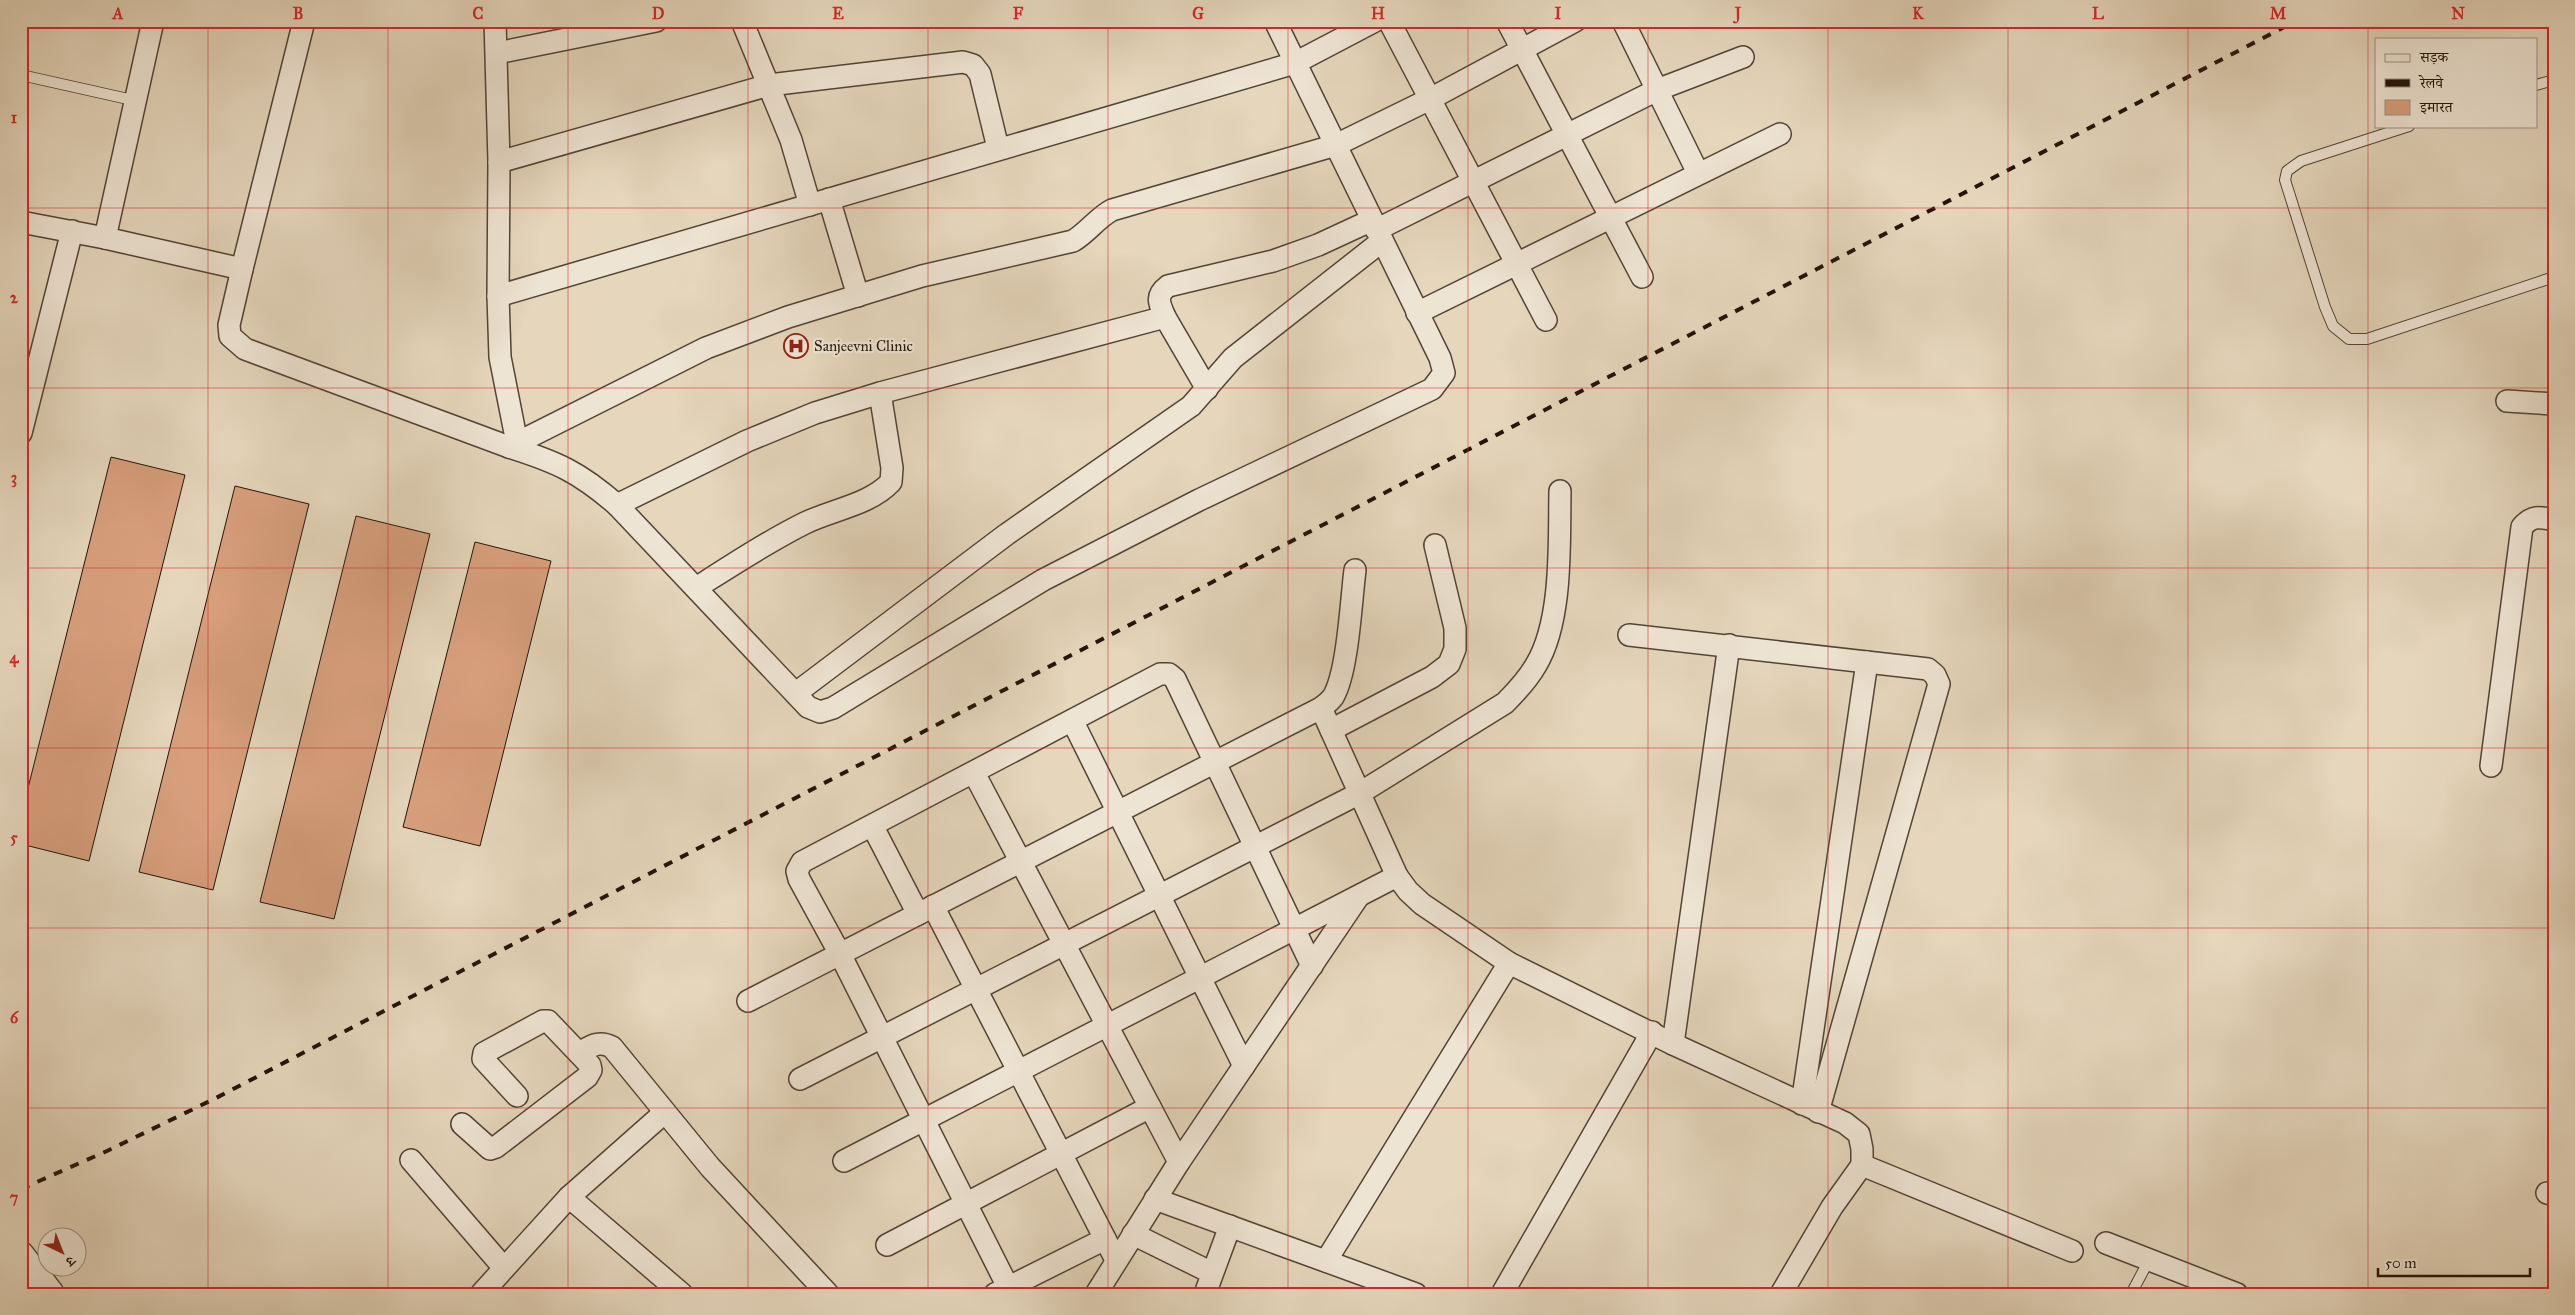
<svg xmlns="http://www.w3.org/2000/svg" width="2575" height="1315" viewBox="0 0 2575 1315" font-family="'IM FELL Great Primer','Noto Serif Devanagari',serif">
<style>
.building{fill:#d89f7d;stroke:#22140a}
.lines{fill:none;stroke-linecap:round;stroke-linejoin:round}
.service-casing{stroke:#534436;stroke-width:12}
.minor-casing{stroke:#534436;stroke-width:24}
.tertiary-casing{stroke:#534436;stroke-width:29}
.service{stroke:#eee4d3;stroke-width:10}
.minor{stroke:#eee4d3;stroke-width:21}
.tertiary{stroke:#eee4d3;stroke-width:26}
.rail{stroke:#22140a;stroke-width:4;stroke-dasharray:9 9;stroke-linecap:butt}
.grid{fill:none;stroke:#d62828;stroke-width:1;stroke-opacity:0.55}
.labels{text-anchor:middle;stroke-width:4.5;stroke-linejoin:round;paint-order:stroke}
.poi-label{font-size:15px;fill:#22140a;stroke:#eee4d3;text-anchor:start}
.neatline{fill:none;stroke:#d62828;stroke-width:2}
.grid-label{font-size:16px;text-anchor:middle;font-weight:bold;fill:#d62828}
</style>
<rect width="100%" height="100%" fill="#e5d6bc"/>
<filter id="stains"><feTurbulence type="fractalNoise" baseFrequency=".004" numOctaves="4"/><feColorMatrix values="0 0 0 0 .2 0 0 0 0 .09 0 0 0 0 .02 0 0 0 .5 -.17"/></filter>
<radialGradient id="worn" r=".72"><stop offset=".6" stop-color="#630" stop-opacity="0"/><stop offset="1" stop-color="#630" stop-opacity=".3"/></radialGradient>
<g class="building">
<polygon points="111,457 185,475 89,861 21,844 21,816"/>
<polygon points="235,486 309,504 213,890 139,872"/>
<polygon points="356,516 430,534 334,919 260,902"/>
<polygon points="475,542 551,561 480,846 403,827"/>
</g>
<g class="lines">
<defs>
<g id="service">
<polyline points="21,75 137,101"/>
<polyline points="2536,85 2554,80"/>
<polyline points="2409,126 2301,161 2287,171 2285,180 2325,307 2333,326 2349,339 2367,339 2554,277"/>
<polyline points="2131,1294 2149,1260"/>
</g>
<g id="minor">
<path d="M304 21 242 269 229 325 230 336 245 349 509 447C557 462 579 472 617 505L808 707 820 712 833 708 1043 580 1199 500 1432 389 1444 373 1440 358 1275 21"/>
<polyline points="495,21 499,162 498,296 500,357 517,443"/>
<polyline points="742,21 791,140 810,205"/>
<polyline points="1389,21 1546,320"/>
<polyline points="1507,21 1642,277"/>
<polyline points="1623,21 1698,173"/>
<polyline points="497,53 656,21"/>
<polyline points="499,162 769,85 963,62 973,65 980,74 998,148"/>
<polyline points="829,199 858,296"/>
<polyline points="21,222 105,238 242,269"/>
<polyline points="1376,230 1657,90 1743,57"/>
<polyline points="105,238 153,21"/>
<polyline points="498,296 1295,63 1375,21"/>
<polyline points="1417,313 1780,134"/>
<polyline points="1165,317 1207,389"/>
<polyline points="2507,401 2554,404"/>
<polyline points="21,433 72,231"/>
<path d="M509 447 706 348 788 317 922 276 1073 241C1088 232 1097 218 1112 210L1336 145 1430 99 1575 21"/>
<path d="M617 505 747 441 815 413 880 393 1165 317C1159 303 1155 296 1168 286L1273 261 1318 245 1372 220"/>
<path d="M696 588C732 565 767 542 805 523 834 509 869 505 891 482L892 468 880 393"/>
<polyline points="1629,635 1928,669 1935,675 1939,684 1818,1112"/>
<polyline points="796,693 1007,534 1191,406 1233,358 1382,241"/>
<path d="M1321 708C1325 705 1330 701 1333 697 1348 672 1351 601 1355 570"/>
<polyline points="1073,722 1244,1066"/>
<polyline points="1331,730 1432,677 1449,664 1455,649 1455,628 1435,545"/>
<path d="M2491 766 2522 527C2532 515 2540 517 2554 520"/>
<polyline points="974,773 1179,1162"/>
<polyline points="873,827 918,914"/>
<polyline points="933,906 1116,1260"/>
<polyline points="748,1001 1321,708 1397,876 1408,891 1422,904 1509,963 1673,1044 1845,1123 1859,1134 1862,1149 1862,1165 1832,1207 1781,1294"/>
<polyline points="1673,1044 1729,645"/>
<path d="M579 1053C591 1046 599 1040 612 1047L710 1167 828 1294"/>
<path d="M800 1079 1360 793 1505 703C1517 691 1528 679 1536 665 1563 620 1559 542 1560 491"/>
<polyline points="1802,1104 1867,662"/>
<polyline points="462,1124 490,1149 496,1147 587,1077 591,1070 590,1065 548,1021 543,1021 484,1053 483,1059 517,1096"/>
<polyline points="411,1160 504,1268"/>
<polyline points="844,1161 1397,876"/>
<polyline points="1862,1165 2072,1251"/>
<polyline points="2547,1193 2554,1195"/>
<polyline points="569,1197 682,1294"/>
<polyline points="1155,1199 1416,1294"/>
<polyline points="1133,1234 1212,1273"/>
<polyline points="2106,1243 2237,1294"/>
<polyline points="887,1245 1150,1107"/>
<polyline points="1326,1261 1509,963"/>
<polyline points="1008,1287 840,954 799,879 797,871 802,862 1160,674 1169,674 1175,679 1312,966"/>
<polyline points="481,1294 569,1197 664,1113"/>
<polyline points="995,1294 1105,1239"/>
<polyline points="1096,1294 1179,1162 1358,897"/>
<polyline points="1205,1294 1230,1226"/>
<polyline points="1502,1294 1652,1032"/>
</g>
<polyline id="tertiary" points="21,1255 51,1294"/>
</defs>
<use href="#service" class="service-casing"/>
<use href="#minor" class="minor-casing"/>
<use href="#tertiary" class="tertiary-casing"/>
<use href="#service" class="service"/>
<use href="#minor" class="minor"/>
<use href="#tertiary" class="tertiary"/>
<polyline class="rail" points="21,1189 107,1151 214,1099 2296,21"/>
</g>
<path class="grid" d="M208 21V1294M388 21V1294M568 21V1294M748 21V1294M928 21V1294M1108 21V1294M1288 21V1294M1468 21V1294M1648 21V1294M1828 21V1294M2008 21V1294M2188 21V1294M2368 21V1294M21 208H2554M21 388H2554M21 568H2554M21 748H2554M21 928H2554M21 1108H2554"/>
<defs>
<symbol id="hospital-ring" viewBox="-11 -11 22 22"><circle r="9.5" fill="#eee4d3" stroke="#8f2418" stroke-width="1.5"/><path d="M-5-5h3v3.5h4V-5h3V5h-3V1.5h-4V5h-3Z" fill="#8f2418"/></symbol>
</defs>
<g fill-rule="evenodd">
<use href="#hospital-ring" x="782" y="332" width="28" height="28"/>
</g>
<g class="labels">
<g class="poi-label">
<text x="814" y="351">Sanjeevni Clinic</text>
</g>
</g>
<rect width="2575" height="1315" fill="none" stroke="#e5d6bc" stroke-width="55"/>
<rect x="2375" y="38" width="162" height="90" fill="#eee4d3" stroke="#9c9183"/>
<rect x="2385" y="54" width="25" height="8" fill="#eee4d3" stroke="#9c9183"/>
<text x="2420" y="62" font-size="15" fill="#22140a">सड़क</text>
<rect x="2385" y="79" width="25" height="8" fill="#22140a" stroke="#9c9183"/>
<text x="2420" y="88" font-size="15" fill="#22140a">रेलवे</text>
<rect x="2385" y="100" width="25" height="15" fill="#d89f7d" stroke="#9c9183"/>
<text x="2420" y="112" font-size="15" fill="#22140a">इमारत</text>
<g transform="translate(62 1252) rotate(137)"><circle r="24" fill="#eee4d3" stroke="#9c9183"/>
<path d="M0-4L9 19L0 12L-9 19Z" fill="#8f2418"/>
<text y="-8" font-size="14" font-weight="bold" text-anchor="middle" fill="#22140a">उ</text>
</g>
<path d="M2378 1268v8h152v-8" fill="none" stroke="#22140a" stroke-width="2.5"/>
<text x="2385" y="1268" font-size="15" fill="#22140a" stroke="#eee4d3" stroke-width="4" paint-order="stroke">50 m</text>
<rect x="28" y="28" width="2520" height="1260" class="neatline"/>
<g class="grid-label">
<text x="118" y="19">A</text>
<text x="298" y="19">B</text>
<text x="478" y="19">C</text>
<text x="658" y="19">D</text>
<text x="838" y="19">E</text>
<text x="1018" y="19">F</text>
<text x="1198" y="19">G</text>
<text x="1378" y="19">H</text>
<text x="1558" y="19">I</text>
<text x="1738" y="19">J</text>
<text x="1918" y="19">K</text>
<text x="2098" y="19">L</text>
<text x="2278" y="19">M</text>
<text x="2458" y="19">N</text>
<text x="14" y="123">1</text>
<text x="14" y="303">2</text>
<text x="14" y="483">3</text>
<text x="14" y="663">4</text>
<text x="14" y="843">5</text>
<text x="14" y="1023">6</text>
<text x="14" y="1203">7</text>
</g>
<rect width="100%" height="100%" filter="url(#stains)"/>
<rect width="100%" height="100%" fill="url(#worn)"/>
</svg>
